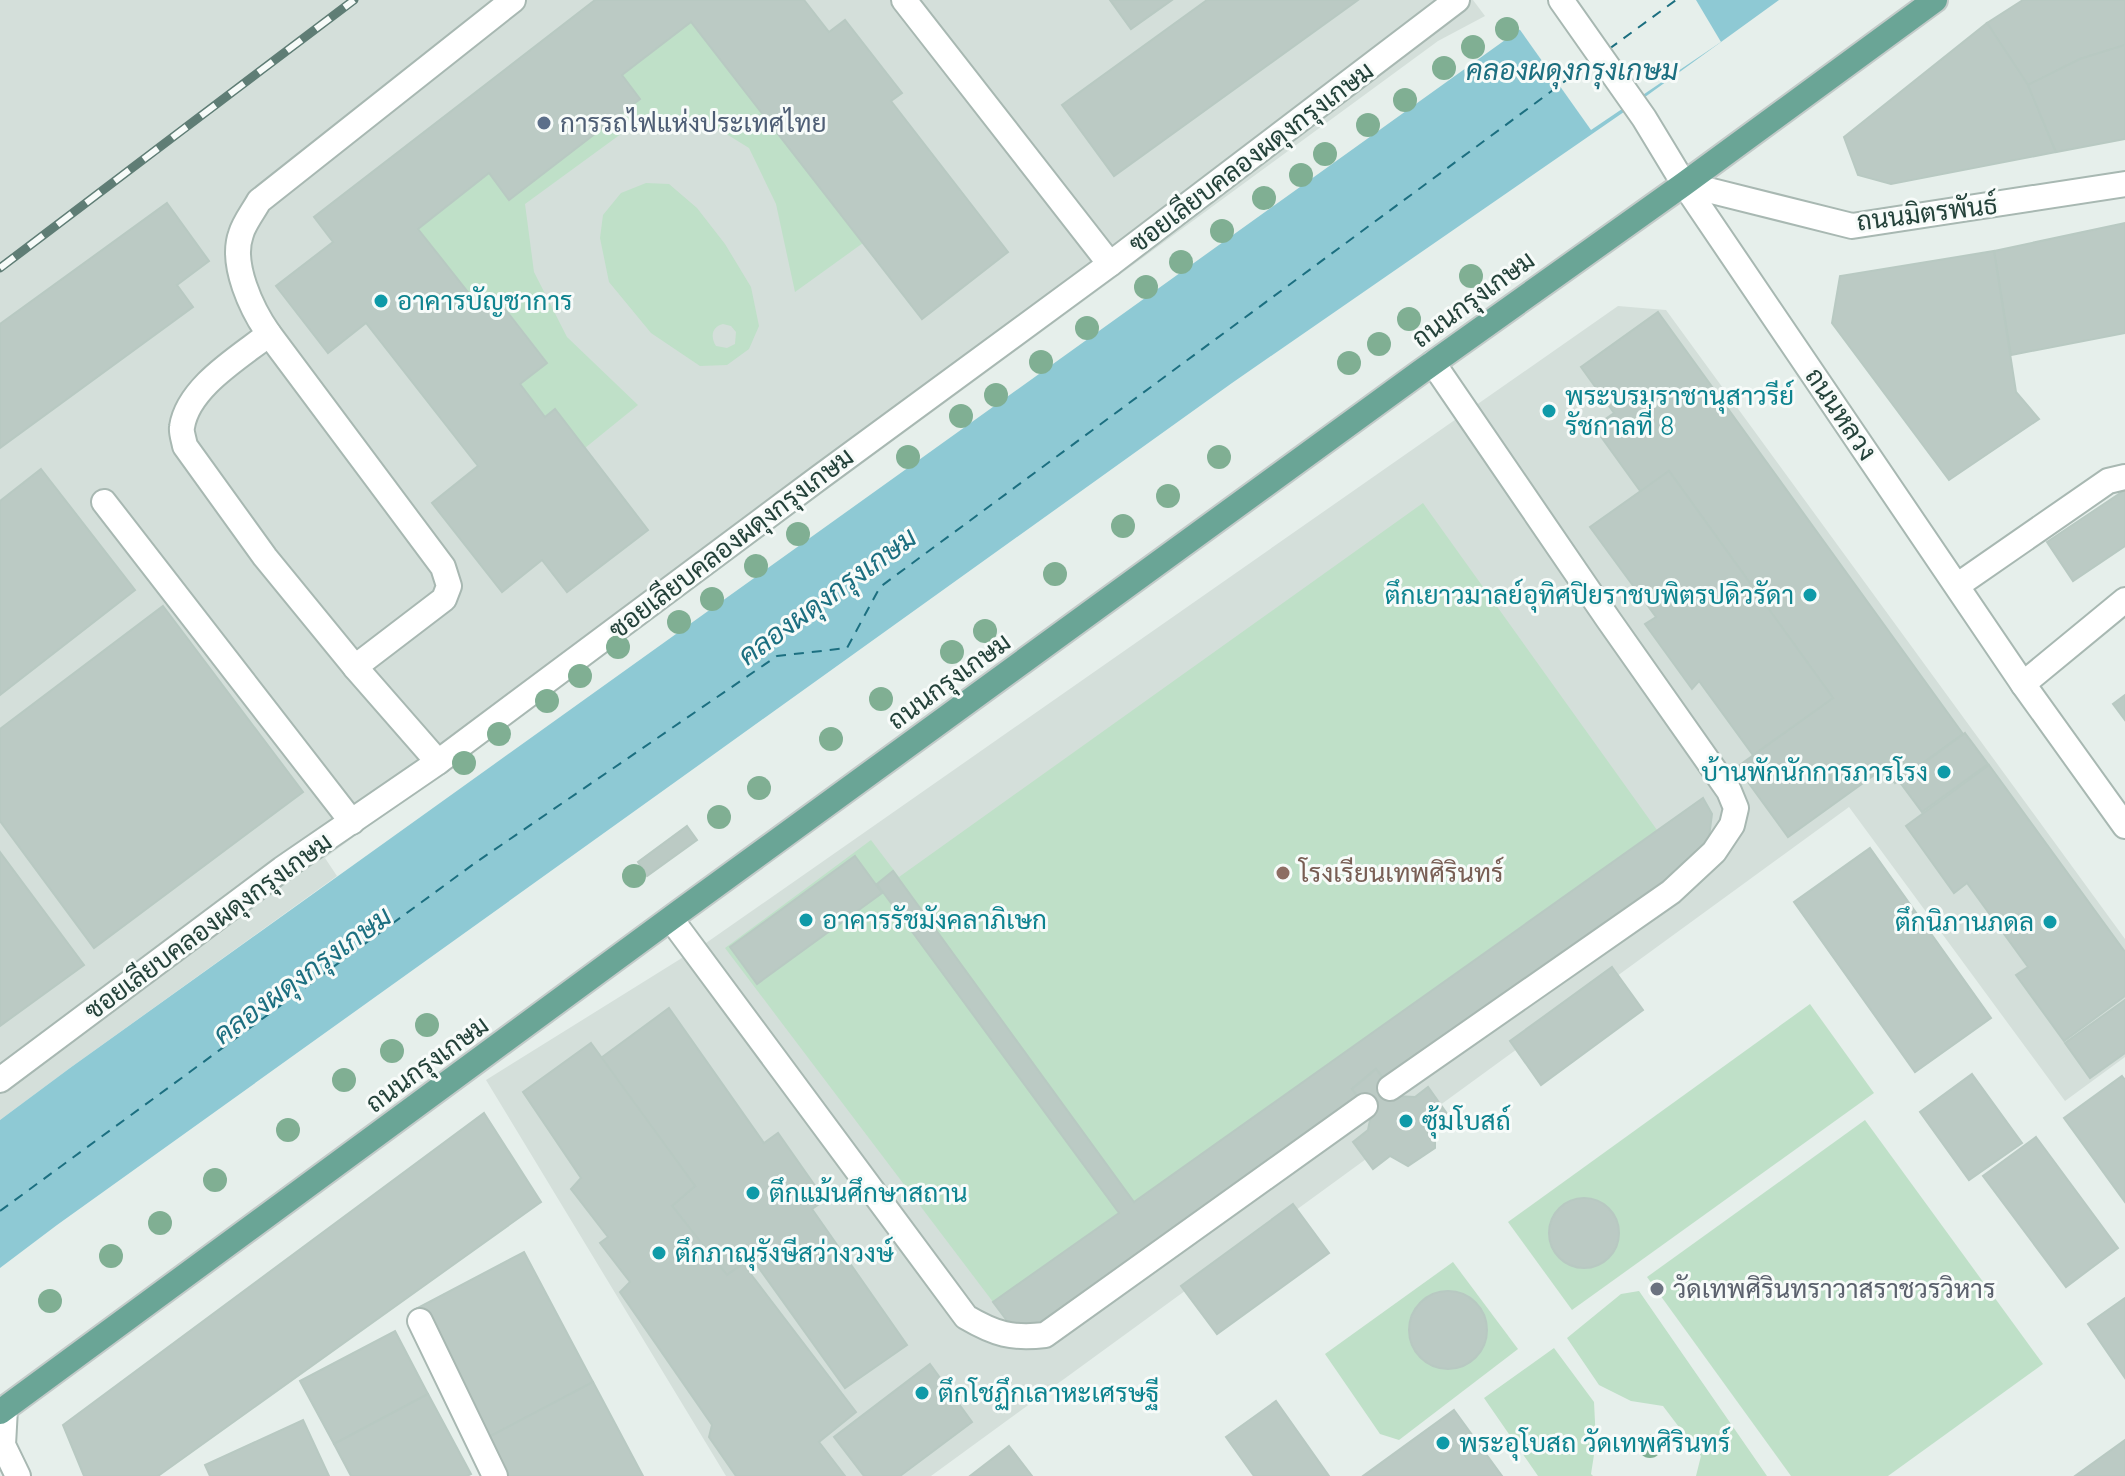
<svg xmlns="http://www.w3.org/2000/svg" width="2125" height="1476" viewBox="0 0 2125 1476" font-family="Quicksand,Sarabun,sans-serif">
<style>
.built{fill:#d4dfda}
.green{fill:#bfe0c8;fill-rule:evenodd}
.water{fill:#8ec9d4}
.pier{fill:#e6efeb}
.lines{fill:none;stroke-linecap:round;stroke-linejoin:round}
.ferry{stroke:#1c6f80;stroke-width:2;stroke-dasharray:10 8;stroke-linecap:butt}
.building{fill:#bbcac4;stroke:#b8c9c2;stroke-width:2}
.minor-casing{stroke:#a8b8b2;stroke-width:28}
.major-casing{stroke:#c2cac8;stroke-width:28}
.minor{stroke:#fff;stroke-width:24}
.major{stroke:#6aa596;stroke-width:24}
.rail-casing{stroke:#5f7d75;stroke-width:9}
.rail{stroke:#f7fbf9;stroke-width:6;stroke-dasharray:18;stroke-linecap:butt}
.tree{fill:#80af93}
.service-dot{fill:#5c6f8a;stroke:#f7fbf9;stroke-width:3}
.culture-dot{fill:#0f9aa8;stroke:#f7fbf9;stroke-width:3}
.education-dot{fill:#8d6e63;stroke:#f7fbf9;stroke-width:3}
.worship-dot{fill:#6b7280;stroke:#f7fbf9;stroke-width:3}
.labels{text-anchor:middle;stroke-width:6;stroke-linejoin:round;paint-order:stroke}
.service-label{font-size:26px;fill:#4e5e75;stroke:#f7fbf9;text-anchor:start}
.street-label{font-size:26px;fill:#24423a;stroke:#f7fbf9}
.culture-label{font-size:26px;fill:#0d838f;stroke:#f7fbf9;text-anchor:start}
.education-label{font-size:26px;fill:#785e54;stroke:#f7fbf9;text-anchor:start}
.worship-label{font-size:26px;fill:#5b616d;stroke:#f7fbf9;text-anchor:start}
.water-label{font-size:28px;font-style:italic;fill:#1c6f80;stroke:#f7fbf9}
</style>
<rect width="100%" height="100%" fill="#e6efeb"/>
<g class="built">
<polygon points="0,0 1473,0 1485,16 1438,41 325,858 337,876 70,1068 0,1120"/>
<polygon points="1618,306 1666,310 2125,939 2125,1057 2065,1101 1849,807 931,1476 726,1476 486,1080 706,943"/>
</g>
<g class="green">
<polygon points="691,22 863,243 795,292 776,204 749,148 715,127 651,112 525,204 534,272 567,337 638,405 585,448 555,410 545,417 520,384 547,362 495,295 479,306 418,229 489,173 639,99 622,75"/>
<path d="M646 183 669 184 697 208 725 244 751 287 759 326 749 349 727 365 700 366 651 333 609 282 600 238 603 215 621 193ZM723 324 731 326 736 332 735 344 727 348 716 346C710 336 712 327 723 324Z"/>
<polygon points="1423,503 1657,830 993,1302 725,948 871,840 899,877"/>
<polygon points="1810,1004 1874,1093 1572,1310 1508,1222"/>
<polygon points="1865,1120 2043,1364 1888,1476 1791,1476 1647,1277"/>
<polygon points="1453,1262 1518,1349 1399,1440 1380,1434 1325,1354"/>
<polygon points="1639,1291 1767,1476 1696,1476 1701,1456 1663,1406 1631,1401 1599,1385 1567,1338 1621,1294"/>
<polygon points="1554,1348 1594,1402 1596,1442 1591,1474 1593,1476 1538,1476 1484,1398"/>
</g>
<polygon class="water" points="1561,0 1779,0 1634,105 1232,383 57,1225 0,1268 0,1120 70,1068"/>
<polygon class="pier" points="1557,0 1696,0 1721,42 1591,130 1518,27"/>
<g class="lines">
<g class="ferry">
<polyline points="1609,49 1676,0"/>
<polyline points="0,1211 475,863 777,656 847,648 880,587 1591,62"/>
</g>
</g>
<g class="building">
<polygon points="595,0 804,0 829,32 845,20 902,93 891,101 1008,252 922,319 691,22 622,75 640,99 509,200 489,173 418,229 479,306 494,295 547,363 520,384 545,417 555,409 648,530 567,592 542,560 502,592 432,503 478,466 366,323 328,353 276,286 333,242 314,217"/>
<polygon points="1110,0 1172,0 1131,29"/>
<polygon points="1207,0 1358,0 1114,176 1062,105"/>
<polygon points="2023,0 2125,0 2125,45 2080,59 2028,85 1987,23"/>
<polygon points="1987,23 2028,85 2056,152 1891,184 1858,175 1844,137"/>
<polygon points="2125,45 2125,139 2056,152 2028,85 2080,59"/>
<polygon points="167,203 209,261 177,285 193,307 0,448 0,324"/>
<polygon points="2125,223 2125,333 2011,355 1994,251"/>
<polygon points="1994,251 2016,392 2039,419 1949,480 1832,323 1840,276"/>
<polygon points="1658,312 1963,734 1895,783 1884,768 1788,837 1737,767 1833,698 1669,471 1641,492 1594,427 1614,413 1581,367"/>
<polygon points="41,469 135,590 0,695 0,501"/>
<polygon points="1669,471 1833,698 1753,755 1699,681 1692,689 1645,624 1656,617 1590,527"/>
<polygon points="2125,490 2125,546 2073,581 2047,542"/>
<polygon points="163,606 303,792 94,948 0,821 0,729"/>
<polygon points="2125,695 2125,720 2113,704"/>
<polygon points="1965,733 1988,764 1922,812 1899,781"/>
<polygon points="1989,765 2125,952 2125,996 2064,1041 2016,975 2028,967 1967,883 1954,893 1906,826"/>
<polygon points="1703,798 1712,814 1709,837 1692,861 1385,1081 1376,1069 1352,1089 1359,1098 1042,1324 1011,1326 993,1302 1119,1213 877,884 893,871 1134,1202"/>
<polygon points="687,826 697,840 647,876 638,862"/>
<polygon points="1870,848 1991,1018 1915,1072 1794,902"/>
<polygon points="0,852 84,965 0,1026"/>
<polygon points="855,856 882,893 757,984 730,947"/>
<polygon points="1612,967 1643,1010 1541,1085 1510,1041"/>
<polygon points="2125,1000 2125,1053 2090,1078 2065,1043"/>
<polygon points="669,1008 764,1143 778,1133 825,1200 812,1209 907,1345 845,1388 751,1257 727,1275 672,1206 695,1186 601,1058"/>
<polygon points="591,1043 695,1186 672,1206 727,1275 743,1264 856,1412 819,1442 845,1476 736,1476 709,1437 712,1425 620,1292 630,1282 600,1243 608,1237 571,1189 581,1178 523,1092"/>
<polygon points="1376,1069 1396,1096 1415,1097 1428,1087 1448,1115 1435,1126 1435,1148 1408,1166 1390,1156 1373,1169 1353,1142 1368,1130 1371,1115 1352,1089"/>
<polygon points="1972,1074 2022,1143 1969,1180 1920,1112"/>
<polygon points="2122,1076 2125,1080 2125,1202 2064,1118"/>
<polygon points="484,1113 541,1202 158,1476 84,1476 63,1425"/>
<polygon points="2036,1137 2118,1248 2066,1287 1983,1176"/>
<circle cx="1584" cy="1233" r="35"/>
<polygon points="1293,1204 1329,1253 1217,1334 1181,1286"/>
<polygon points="524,1252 593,1382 483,1440 414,1310"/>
<circle cx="1448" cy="1330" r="39"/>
<polygon points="2125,1298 2125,1378 2088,1324"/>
<polygon points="395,1331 428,1394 334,1444 300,1381"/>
<polygon points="930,1364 972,1422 900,1476 864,1476 834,1437"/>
<polygon points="593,1382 643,1476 503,1476 483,1440"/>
<polygon points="428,1394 471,1474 467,1476 351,1476 334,1444"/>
<polygon points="1276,1401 1329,1476 1254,1476 1226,1437"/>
<polygon points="1454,1410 1502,1476 1363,1476"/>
<polygon points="303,1420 329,1476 210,1476 205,1465"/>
<polygon points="2125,1440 2125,1476 2075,1476"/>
<polygon points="1009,1446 1032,1476 970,1476"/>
</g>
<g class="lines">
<defs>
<g id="minor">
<polyline points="904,0 1110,264"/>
<polyline points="1561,0 1644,118 1684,184 2023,684 2125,826"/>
<polyline points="1684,184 1852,226 2125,184"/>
<polyline points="269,334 443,567 449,586 444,599 355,667"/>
<polyline points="104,502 352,822"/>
<polyline points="1958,585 2108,481 2125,477"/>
<polyline points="2023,684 2125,600"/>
<path d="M438 762 355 667 265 557 185 446C184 440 181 432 182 427 188 387 240 357 269 334 252 310 230 264 241 234 244 223 253 212 259 201L513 0"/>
<path d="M671 919 966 1317C995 1334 1012 1339 1045 1335L1365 1106"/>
<polyline points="0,1080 282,869 438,762 820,477 1110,264 1457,0"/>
<polyline points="1390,1088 1671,892 1714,852 1732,825 1736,808 1729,791 1608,619 1433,363"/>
<polyline points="420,1321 495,1476"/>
<polyline points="5,1408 3,1445 18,1476"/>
</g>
<polyline id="major" points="0,1412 678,913 1419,373 1684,184 1935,0"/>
</defs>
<use href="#minor" class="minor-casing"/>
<use href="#major" class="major-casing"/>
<use href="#minor" class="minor"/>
<use href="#major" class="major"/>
<defs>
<polyline id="rail" points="0,268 354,0"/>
</defs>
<use href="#rail" class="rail-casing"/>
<use href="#rail" class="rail"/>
</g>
<g class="tree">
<circle cx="1507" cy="29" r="12"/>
<circle cx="1473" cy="47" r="12"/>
<circle cx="1444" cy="68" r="12"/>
<circle cx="1405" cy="100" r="12"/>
<circle cx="1368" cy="125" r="12"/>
<circle cx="1325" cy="154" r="12"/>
<circle cx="1301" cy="175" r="12"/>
<circle cx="1264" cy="198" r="12"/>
<circle cx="1222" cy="231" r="12"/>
<circle cx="1181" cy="262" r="12"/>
<circle cx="1471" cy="276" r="12"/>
<circle cx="1146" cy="287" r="12"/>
<circle cx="1409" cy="319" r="12"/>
<circle cx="1087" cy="328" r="12"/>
<circle cx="1379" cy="344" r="12"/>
<circle cx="1041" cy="362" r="12"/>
<circle cx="1349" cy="363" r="12"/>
<circle cx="996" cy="395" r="12"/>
<circle cx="961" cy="416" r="12"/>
<circle cx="908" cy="457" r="12"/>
<circle cx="1219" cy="457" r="12"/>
<circle cx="1168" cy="496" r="12"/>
<circle cx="1123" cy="526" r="12"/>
<circle cx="798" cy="534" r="12"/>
<circle cx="756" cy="566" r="12"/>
<circle cx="1055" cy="574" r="12"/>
<circle cx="712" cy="599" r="12"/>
<circle cx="679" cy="622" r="12"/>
<circle cx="985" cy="631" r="12"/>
<circle cx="618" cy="647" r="12"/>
<circle cx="952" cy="652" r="12"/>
<circle cx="580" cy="676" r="12"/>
<circle cx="881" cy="699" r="12"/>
<circle cx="547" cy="701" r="12"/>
<circle cx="499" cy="734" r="12"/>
<circle cx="831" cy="739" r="12"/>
<circle cx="464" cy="763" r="12"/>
<circle cx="759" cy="788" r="12"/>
<circle cx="719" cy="817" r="12"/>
<circle cx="634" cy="876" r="12"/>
<circle cx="427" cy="1025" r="12"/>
<circle cx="392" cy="1051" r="12"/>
<circle cx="344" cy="1080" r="12"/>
<circle cx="288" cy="1130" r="12"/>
<circle cx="215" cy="1180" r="12"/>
<circle cx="160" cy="1223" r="12"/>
<circle cx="111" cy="1256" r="12"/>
<circle cx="50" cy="1301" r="12"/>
<circle cx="1650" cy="1446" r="12"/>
</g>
<circle class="service-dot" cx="544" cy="123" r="8"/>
<g class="culture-dot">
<circle cx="381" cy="301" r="8"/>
<circle cx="1549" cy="411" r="8"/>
<circle cx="1810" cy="595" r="8"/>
<circle cx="1944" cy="772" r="8"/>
<circle cx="806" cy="920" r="8"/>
<circle cx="2050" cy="922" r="8"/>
<circle cx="1406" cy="1121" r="8"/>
<circle cx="753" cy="1193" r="8"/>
<circle cx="659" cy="1253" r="8"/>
<circle cx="922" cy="1393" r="8"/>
<circle cx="1443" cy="1443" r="8"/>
</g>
<circle class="education-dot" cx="1283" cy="873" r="8"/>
<circle class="worship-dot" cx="1657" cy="1289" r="8"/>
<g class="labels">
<g class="service-label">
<text x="560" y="132">การรถไฟแห่งประเทศไทย</text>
</g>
<g class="street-label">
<text transform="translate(1251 157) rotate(-37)" y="9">ซอยเลียบคลองผดุงกรุงเกษม</text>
<text transform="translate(1927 213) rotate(-7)" y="9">ถนนมิตรพันธ์</text>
<text transform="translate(1473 299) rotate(-36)" y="9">ถนนกรุงเกษม</text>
<text transform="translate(1841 414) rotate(56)" y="9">ถนนหลวง</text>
<text transform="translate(731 543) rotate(-37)" y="9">ซอยเลียบคลองผดุงกรุงเกษม</text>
<text transform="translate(949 681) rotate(-36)" y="9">ถนนกรุงเกษม</text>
<text transform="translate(208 926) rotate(-36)" y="9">ซอยเลียบคลองผดุงกรุงเกษม</text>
<text transform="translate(427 1064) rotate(-36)" y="9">ถนนกรุงเกษม</text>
</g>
<g class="culture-label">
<text x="397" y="310">อาคารบัญชาการ</text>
<text x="1565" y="405">พระบรมราชานุสาวรีย์<tspan x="1565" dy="30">รัชกาลที่ 8</tspan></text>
<text x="1794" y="604" text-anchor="end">ตึกเยาวมาลย์อุทิศปิยราชบพิตรปดิวรัดา</text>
<text x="1928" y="781" text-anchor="end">บ้านพักนักการภารโรง</text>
<text x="822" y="929">อาคารรัชมังคลาภิเษก</text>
<text x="2034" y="931" text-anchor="end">ตึกนิภานภดล</text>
<text x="1422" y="1130">ซุ้มโบสถ์</text>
<text x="769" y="1202">ตึกแม้นศึกษาสถาน</text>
<text x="675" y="1262">ตึกภาณุรังษีสว่างวงษ์</text>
<text x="938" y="1402">ตึกโชฏึกเลาหะเศรษฐี</text>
<text x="1459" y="1452">พระอุโบสถ วัดเทพศิรินทร์</text>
</g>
<g class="education-label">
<text x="1299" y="882">โรงเรียนเทพศิรินทร์</text>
</g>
<g class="worship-label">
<text x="1673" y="1298">วัดเทพศิรินทราวาสราชวรวิหาร</text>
</g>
<g class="water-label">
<text x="1572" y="80">คลองผดุงกรุงเกษม</text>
<text transform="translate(827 596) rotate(-36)" y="10">คลองผดุงกรุงเกษม</text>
<text transform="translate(302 975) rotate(-36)" y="10">คลองผดุงกรุงเกษม</text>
</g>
</g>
</svg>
